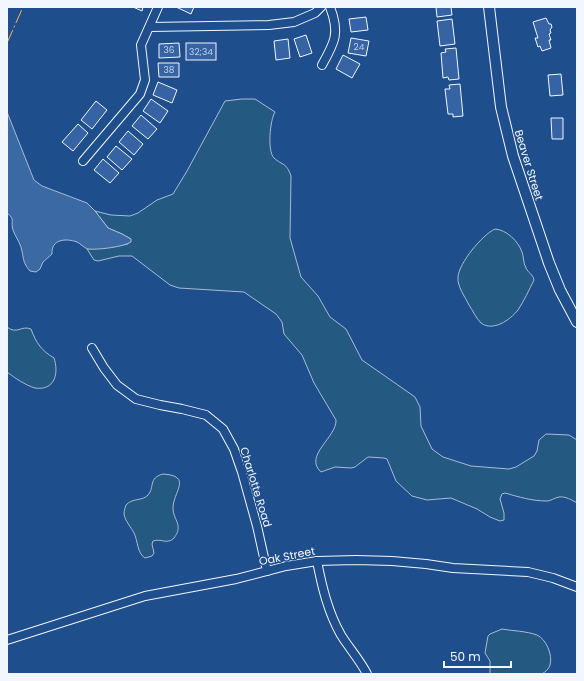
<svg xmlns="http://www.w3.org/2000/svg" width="584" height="681" viewBox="0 0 584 681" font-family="Poppins,sans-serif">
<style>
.green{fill:#245a82;stroke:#a8bbd7}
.water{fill:#3b69a3;stroke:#a8bbd7}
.building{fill:#3563a3;stroke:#f2f6ff}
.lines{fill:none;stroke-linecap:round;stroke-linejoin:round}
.minor-casing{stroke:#f2f6ff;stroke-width:10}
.tertiary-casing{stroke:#f2f6ff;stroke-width:12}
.minor{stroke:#1f4e8c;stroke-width:8}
.tertiary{stroke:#1f4e8c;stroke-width:10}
.power{stroke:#ffb74d;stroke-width:1;stroke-dasharray:14 3 2 3;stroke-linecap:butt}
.labels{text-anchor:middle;stroke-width:3;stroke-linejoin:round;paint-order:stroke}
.number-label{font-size:9px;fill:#c3d1e8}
.street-label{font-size:11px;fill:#f2f6ff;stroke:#1f4e8c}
</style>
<rect width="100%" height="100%" fill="#1f4e8c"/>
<g class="green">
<path d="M242 99H255L275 112C270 120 267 151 274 158 283 166 286 162 291 176L290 238 301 277 318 296 330 317 346 329 362 360 415 397 420 407 421 426 432 449 443 457 471 466 509 469 516 467 534 456 537 451 539 440 546 434 569 435 577 440V503C572 500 565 496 559 497 554 498 551 501 547 501 532 501 519 497 505 493L502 494 500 499 504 513V520L500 521 490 517 477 509 451 498 427 500 412 496 396 481 387 459 384 458 368 457 355 467 351 468 335 467 321 472C303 456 337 437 336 420L314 383 302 355 284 334 282 322 276 314 244 292 179 288 170 285 132 256H119L98 261 94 260 87 249 113 247 128 244 131 239 122 234 108 228 95 211 111 215 130 216 138 213 157 200 173 194 187 171 225 101Z"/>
<path d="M495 229C507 230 518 241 522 252 524 257 523 263 526 268 528 273 533 274 534 280 529 290 524 301 518 310 510 320 493 332 481 323 476 318 473 311 469 305 465 297 457 286 458 277 459 263 482 235 495 229Z"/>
<path d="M7 327C17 335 21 325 31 329 36 343 42 351 54 358 59 373 55 391 35 388 25 385 15 378 7 372Z"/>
<path d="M163 474C193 476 173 492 173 508 173 520 184 525 174 538 167 545 161 538 153 541L152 544 154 553 152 556 145 558C137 553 138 541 134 533 131 527 125 521 124 514 124 511 125 508 126 505 132 498 143 501 148 495 155 487 148 478 163 474Z"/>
<path d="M502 629C513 631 526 631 537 635 546 639 553 655 550 665 549 669 545 672 542 674H490V661L485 653 488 636 490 634Z"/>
</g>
<path class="water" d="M7 112 34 180 42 186 87 203 95 211 108 228 122 234 131 239V242C123 247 98 250 88 249 84 248 81 244 77 242 66 238 51 239 52 254L43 262 40 269 36 272 30 271C22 262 24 258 21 247 19 241 15 236 13 230 10 221 16 220 7 213Z"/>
<g class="building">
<polygon points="133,7 143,7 142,11"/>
<polygon points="176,7 194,7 191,14"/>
<polygon points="436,7 451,7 452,15 437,17"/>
<polygon points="366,17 368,30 351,32 349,19"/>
<polygon points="546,18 549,24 551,24 552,27 550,30 551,33 549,34 551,40 549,40 551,48 542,51 540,46 538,47 535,38 538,38 533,22"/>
<polygon points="452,19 455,44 440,46 437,21"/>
<polygon points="306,35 312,53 300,57 294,39"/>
<polygon points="351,38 369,41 366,56 348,53"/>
<polygon points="288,39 290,58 276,60 274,41"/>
<polygon points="179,43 180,57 159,58 159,44"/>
<rect x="186" y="43" width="30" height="17"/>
<polygon points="456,48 459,79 449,80 448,77 443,78 441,53 446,52 445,49"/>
<polygon points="343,55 360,64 352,78 336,69"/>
<polygon points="158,63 179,63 179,77 159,77"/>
<polygon points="561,74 563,95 550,96 548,75"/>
<polygon points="158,82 177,90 172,103 153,95"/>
<polygon points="460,84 463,116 453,117 453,114 448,114 445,89 450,89 449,85"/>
<polygon points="151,99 168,111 160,123 143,111"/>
<polygon points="96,101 107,110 92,129 81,120"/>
<polygon points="141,115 157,129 148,139 132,126"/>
<polygon points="551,118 563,118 563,139 552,139"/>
<polygon points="78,124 88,133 73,151 62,142"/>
<polygon points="128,131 143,144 134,155 119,142"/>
<polygon points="116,146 132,159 122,170 107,157"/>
<polygon points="103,159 119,173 110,183 94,170"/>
</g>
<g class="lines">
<defs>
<g id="minor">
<polyline points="150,27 269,25 294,22 315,13 321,7"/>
<path d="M322 65C335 42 340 33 330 7"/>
<polyline points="83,161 140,94 145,80 141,45 158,7"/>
<polyline points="92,348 104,368 117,385 136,399 160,405 182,409 206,415 223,429 234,449 242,472 257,526 267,571"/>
<path d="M317 561C322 587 328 612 341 635 349 648 360 660 367 674"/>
<polyline points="7,640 145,596 236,579 286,566 317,561 356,560 392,561 426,564 453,568 528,572 553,578 577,587"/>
</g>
<polyline id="tertiary" points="489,7 501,107 513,156 549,263 560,290 577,322"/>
</defs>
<use href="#minor" class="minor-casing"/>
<use href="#tertiary" class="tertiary-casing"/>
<use href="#minor" class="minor"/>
<use href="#tertiary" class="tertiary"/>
<polyline class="power" points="7,43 23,7"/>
</g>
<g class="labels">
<g class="number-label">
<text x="359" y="50">24</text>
<text x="169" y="53">36</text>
<text x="201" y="55">32;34</text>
<text x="169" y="73">38</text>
</g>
<g class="street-label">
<text transform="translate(529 165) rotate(73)" y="4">Beaver Street</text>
<text transform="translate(256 487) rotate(73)" y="4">Charlotte Road</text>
<text transform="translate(287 556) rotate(-11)" y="4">Oak Street</text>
</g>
</g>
<rect width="584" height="681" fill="none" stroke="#f2f6ff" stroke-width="16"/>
<path d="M444 661v6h67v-6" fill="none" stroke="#f2f6ff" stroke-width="2"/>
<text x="450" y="661" font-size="12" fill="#f2f6ff" stroke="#1f4e8c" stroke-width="3" paint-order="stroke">50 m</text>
</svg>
